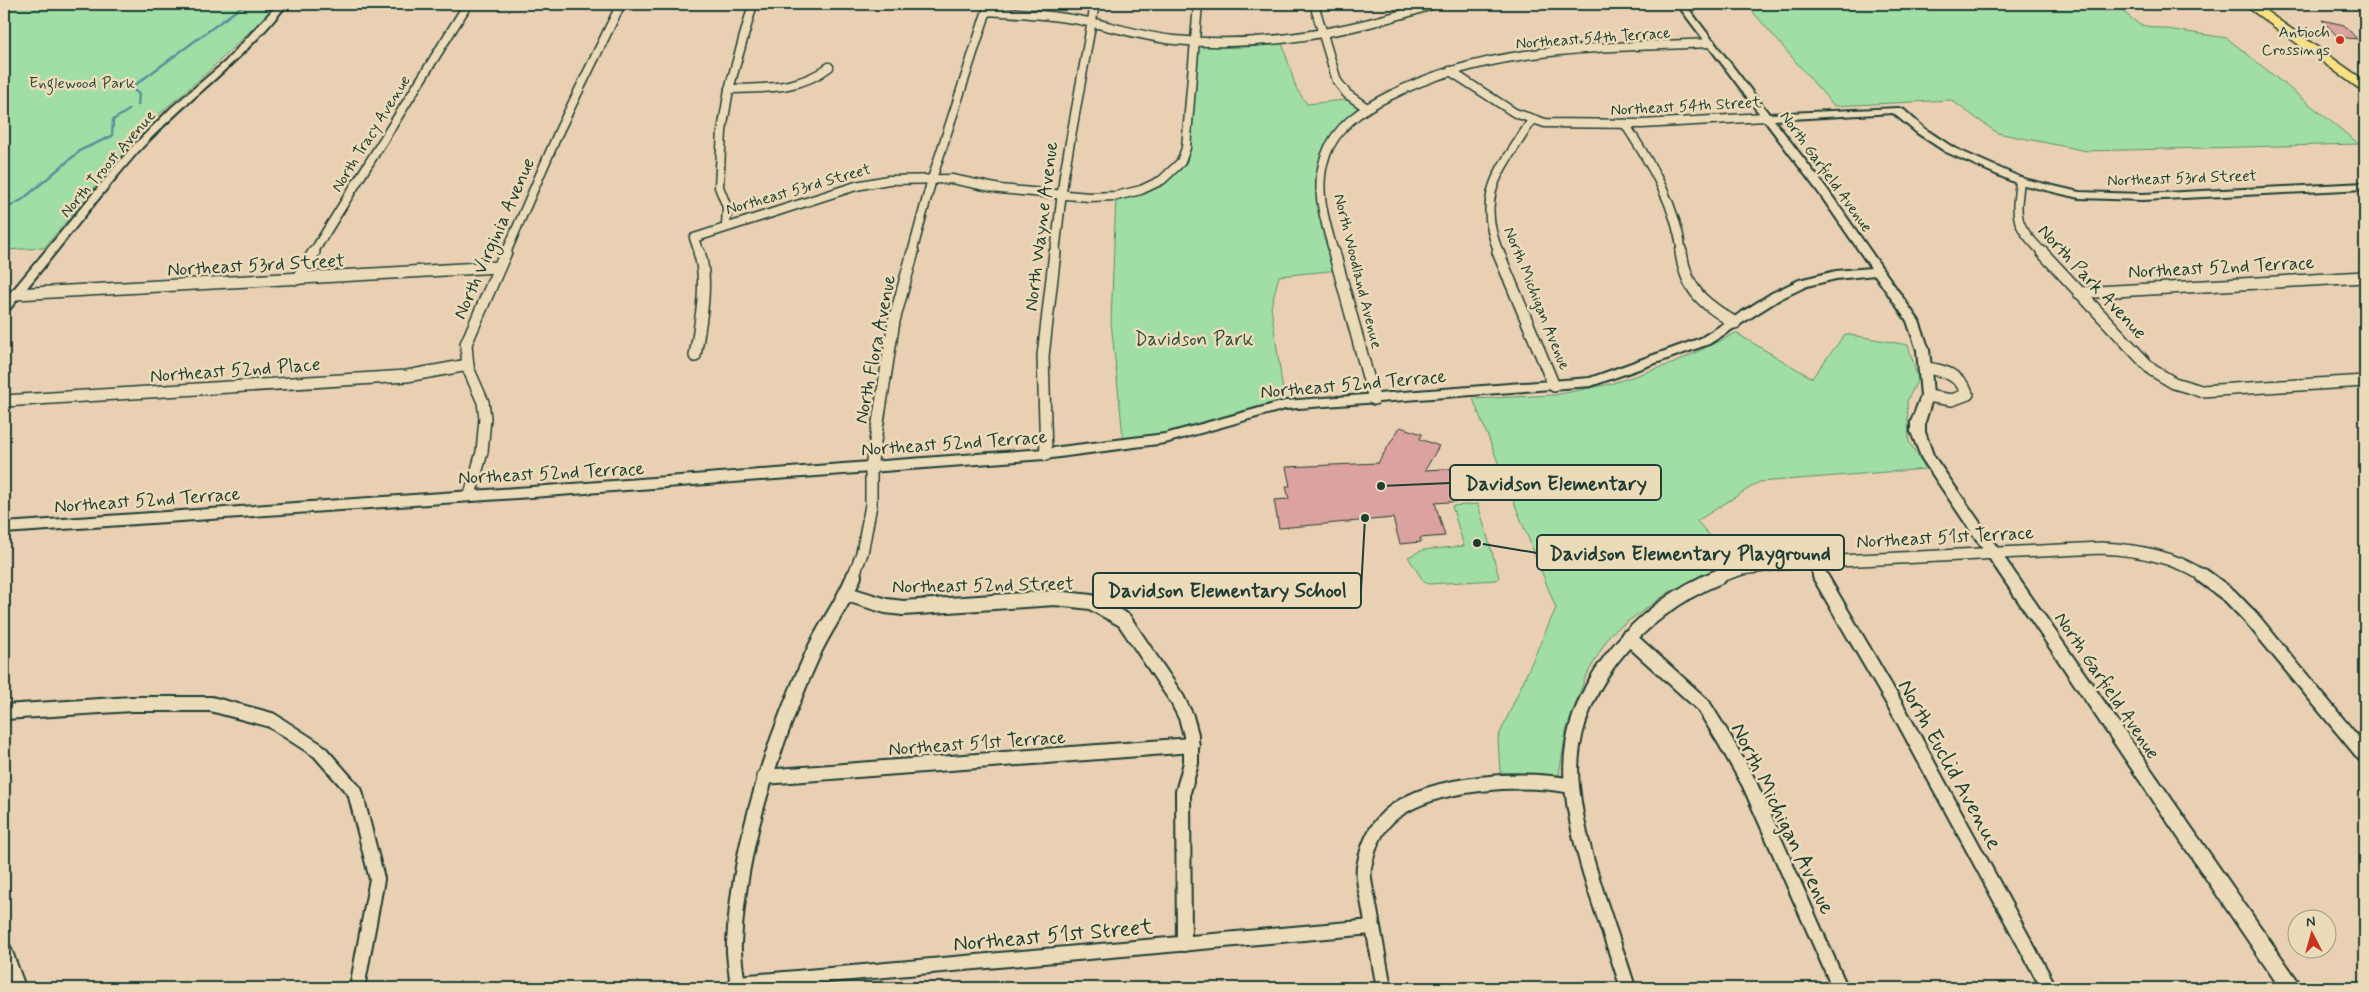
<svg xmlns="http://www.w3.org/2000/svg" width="2369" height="992" viewBox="0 0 2369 992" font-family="Mynerve,sans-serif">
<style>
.green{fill:#a0dea6;stroke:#608e6d}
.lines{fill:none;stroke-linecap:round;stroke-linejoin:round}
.stream{stroke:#589398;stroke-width:2.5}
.building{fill:#dca2a0;stroke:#1f3d34}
.minor-far2-casing{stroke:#1f3d34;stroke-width:11}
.minor-far1-casing{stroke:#1f3d34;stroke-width:14}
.minor-casing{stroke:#1f3d34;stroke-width:18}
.tertiary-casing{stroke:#1f3d34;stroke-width:4}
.primary-casing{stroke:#1f3d34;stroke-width:3}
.minor-far2{stroke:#ecdbb8;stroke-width:8}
.minor-far1{stroke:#ecdbb8;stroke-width:11}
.minor{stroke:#ecdbb8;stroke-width:14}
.tertiary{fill:#ecdbb8;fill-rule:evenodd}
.primary{fill:#f9e181;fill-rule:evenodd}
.poi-dot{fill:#c8321e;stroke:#ecdbb8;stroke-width:2}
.labels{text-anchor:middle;stroke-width:5;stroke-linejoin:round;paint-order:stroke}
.far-poi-label{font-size:16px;fill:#1f3d34;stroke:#ecdbb8;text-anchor:end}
.far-street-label{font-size:16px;fill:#1f3d34;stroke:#ecdbb8}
.far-park-label{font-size:16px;fill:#2c4d3f;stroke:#ecdbb8}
.street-label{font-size:19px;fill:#1f3d34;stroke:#ecdbb8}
.park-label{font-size:19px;fill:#2c4d3f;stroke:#ecdbb8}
.near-street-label{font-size:22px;fill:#1f3d34;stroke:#ecdbb8}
.leader{fill:none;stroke:#1f3d34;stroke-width:2}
.callout-dot{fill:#1f3d34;stroke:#ecdbb8;stroke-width:2}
.callout{fill:#ecdbb8;stroke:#1f3d34;stroke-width:2}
.callout-label{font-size:20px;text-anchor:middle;font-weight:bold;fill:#1f3d34}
</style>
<rect width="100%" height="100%" fill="#e9d0b3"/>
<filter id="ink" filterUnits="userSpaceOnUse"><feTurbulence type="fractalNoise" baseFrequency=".02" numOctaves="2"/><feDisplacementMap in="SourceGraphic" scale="10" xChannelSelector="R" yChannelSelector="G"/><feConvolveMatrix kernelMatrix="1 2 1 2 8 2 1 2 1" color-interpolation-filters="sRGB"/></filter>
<g filter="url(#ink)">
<g class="green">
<polygon points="4,4 278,4 208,72 149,123 44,248 4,250"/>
<polygon points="1746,4 2113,4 2140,25 2227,38 2359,144 2087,151 1997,133 1951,100 1834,106"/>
<path d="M1281 39 1296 88 1307 104 1354 99 1367 108 1330 146 1320 192 1339 270 1279 276 1271 307 1285 405 1124 445 1111 322 1116 196C1136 191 1159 184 1175 169 1190 155 1193 64 1195 40Z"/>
<polygon points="1736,333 1812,378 1845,334 1908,345 1918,379 1907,401 1909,442 1926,469 1759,482 1697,521 1736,566 1672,590 1610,634 1585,678 1566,731 1559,775 1500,772 1498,738 1556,608 1473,399 1555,395 1610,384 1674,363"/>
<polygon points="1478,504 1499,577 1497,580 1429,584 1424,582 1408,557 1423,550 1464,546 1452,506"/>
</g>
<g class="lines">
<g class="stream">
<polyline points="138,105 139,94 131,88 245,4"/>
<polyline points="4,210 23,199 81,150 112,136 113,120 129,110"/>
</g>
</g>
<g class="building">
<polygon points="2322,20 2344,25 2357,39 2338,37"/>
<polygon points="1400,427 1422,434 1420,439 1439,446 1425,470 1465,468 1470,485 1473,485 1478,500 1435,503 1445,536 1420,538 1421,542 1400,544 1393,518 1279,528 1274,500 1289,499 1286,486 1290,486 1286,467 1378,463"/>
</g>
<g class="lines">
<defs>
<g id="minor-far2">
<polyline points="1314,4 1337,81 1347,94 1367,108"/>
<path d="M987 11C1021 13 1055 15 1089 22 1118 28 1144 37 1174 40 1263 49 1351 32 1435 4"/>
<polyline points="1450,71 1515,113 1545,123 1642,124 1765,117"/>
<path d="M729 89C764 88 800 90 829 67"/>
<path d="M1625 124C1651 164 1676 205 1682 253"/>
<path d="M2020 181C2015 220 2015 224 2043 253"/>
<polyline points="726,226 727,207 719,187 722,131 729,89 753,4"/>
<polyline points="313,253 468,4"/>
<polyline points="506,253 560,129 621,4"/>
<polyline points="699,253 694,238 856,186 888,180 952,179 1000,189 1089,197 1116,196 1141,190 1162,180 1181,162 1186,148 1198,4"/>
<polyline points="912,253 932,179 989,4"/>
<polyline points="1055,253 1064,175 1095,4"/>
<path d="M1334 253C1325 221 1314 190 1325 157 1335 127 1362 109 1389 96 1489 45 1601 48 1711 43"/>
<path d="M1499 253C1474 192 1502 169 1532 120"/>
</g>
<g id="minor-far1">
<polyline points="1334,252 1374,399"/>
<polyline points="1498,252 1554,386"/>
<path d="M1681 252C1686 291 1703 303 1735 323"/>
<polyline points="2042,252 2152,370 2174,383 2201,391 2365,381"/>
<polyline points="297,279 314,252"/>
<polyline points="2079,293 2365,277"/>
<polyline points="16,294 498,267"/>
<path d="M695 356C700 325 709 281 699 252"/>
<path d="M1925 368C1945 370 1959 375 1968 394L1952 400 1927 396"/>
<polyline points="4,401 407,376 468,365"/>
<polyline points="1046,455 1043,356 1055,252"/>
<polyline points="470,495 482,452 485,418 483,402 468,368 466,344 506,252"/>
<polyline points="1812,562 1821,577"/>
<polyline points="853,577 862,553 871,505 871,467 894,321 913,252"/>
<path d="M1717 577 1742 569 1779 564 2101 548C2138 550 2173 556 2205 577"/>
</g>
<g id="minor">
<polyline points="1820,576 1901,715 2049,988"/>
<polyline points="2203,576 2230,596 2253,620 2365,756"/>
<polyline points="847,594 886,606 903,608 1055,598 1091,602 1124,620 1177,699 1186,717 1191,735 1191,763 1183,792 1184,944"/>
<polyline points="1628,637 1703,705 1724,739 1749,783 1840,988"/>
<polyline points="4,712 132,704 211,704 271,720 319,751 355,792 377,879 357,988"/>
<polyline points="764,777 1192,745"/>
<polyline points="4,950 18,988"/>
<polyline points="738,983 1372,927"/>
<path d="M738 988C737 973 733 958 734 943 739 841 773 741 815 649 827 624 844 602 854 576"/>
<path d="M1384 988C1379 960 1374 933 1369 905 1367 893 1362 880 1364 867 1368 846 1376 825 1394 812 1435 781 1523 777 1572 786"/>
<path d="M1628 988C1608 923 1579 856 1572 787 1562 693 1638 609 1720 576"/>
</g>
<g id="tertiary">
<path d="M278 4H287C244 61 184 101 136 154 92 205 51 259 8 311L4 312V301L129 150 172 107 225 62Z"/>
<polygon points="1677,4 1685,4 1769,114 1898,108 1904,110 1925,129 1954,148 2024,179 2079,192 2143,194 2365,183 2365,189 2143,200 2079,198 2016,183 1946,152 1917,133 1893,113 1774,120 1827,189 1919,321 1929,350 1931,368 1933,396 1925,422 1925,432 1933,455 2298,981 2300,988 2280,988 1922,459 1911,432 1911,422 1921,396 1917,350 1907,321 1875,275 1836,279 1807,286 1780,299 1709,344 1591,386 1285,409 1165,443 1044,459 546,496 4,533 4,523 546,486 1044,449 1165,434 1285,401 1590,378 1701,338 1772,293 1799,280 1836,271 1871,268 1819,193"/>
</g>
<polygon id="primary" points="2243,4 2256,4 2365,81 2365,91 2361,90"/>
</defs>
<use href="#minor-far2" class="minor-far2-casing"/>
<use href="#minor-far1" class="minor-far1-casing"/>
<use href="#minor" class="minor-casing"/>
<use href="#tertiary" class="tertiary-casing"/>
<use href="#primary" class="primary-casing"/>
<use href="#minor-far2" class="minor-far2"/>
<use href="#minor-far1" class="minor-far1"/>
<use href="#minor" class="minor"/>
<use href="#tertiary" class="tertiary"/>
<use href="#primary" class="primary"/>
</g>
</g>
<circle class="poi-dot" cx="2340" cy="40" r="5"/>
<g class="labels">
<g class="far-poi-label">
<text x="2330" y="37">Antioch<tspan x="2330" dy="18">Crossings</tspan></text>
</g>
<g class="far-street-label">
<text transform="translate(1593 37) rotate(-4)" y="6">Northeast 54th Terrace</text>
<text transform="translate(1686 105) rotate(-3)" y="6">Northeast 54th Street</text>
<text transform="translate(370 133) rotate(-58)" y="6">North Tracy Avenue</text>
<text transform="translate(107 163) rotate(-49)" y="6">North Troost Avenue</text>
<text transform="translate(1827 171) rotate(54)" y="6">North Garfield Avenue</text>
<text transform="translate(2182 177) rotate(-2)" y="6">Northeast 53rd Street</text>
<text transform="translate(798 188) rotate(-16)" y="6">Northeast 53rd Street</text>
<text transform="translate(1359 271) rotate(76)" y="6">North Woodland Avenue</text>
<text transform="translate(1538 298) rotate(68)" y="6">North Michigan Avenue</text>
</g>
<g class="far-park-label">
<text x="82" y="88">Englewood Park</text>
</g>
<g class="street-label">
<text transform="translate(1040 226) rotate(-83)" y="7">North Wayne Avenue</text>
<text transform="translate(493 238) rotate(-66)" y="7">North Virginia Avenue</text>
<text transform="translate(256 264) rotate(-3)" y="7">Northeast 53rd Street</text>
<text transform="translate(2221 266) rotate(-3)" y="7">Northeast 52nd Terrace</text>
<text transform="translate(2093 281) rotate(47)" y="7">North Park Avenue</text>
<text transform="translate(874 349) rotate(-79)" y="7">North Flora Avenue</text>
<text transform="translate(235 369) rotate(-4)" y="7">Northeast 52nd Place</text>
<text transform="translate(1353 383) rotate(-5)" y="7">Northeast 52nd Terrace</text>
<text transform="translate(954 442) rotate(-4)" y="7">Northeast 52nd Terrace</text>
<text transform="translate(551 472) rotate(-3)" y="7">Northeast 52nd Terrace</text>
<text transform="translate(147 499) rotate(-4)" y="7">Northeast 52nd Terrace</text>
<text transform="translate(1945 536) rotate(-3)" y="7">Northeast 51st Terrace</text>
<text transform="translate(983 584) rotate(-1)" y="7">Northeast 52nd Street</text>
<text transform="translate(2108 685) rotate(56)" y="7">North Garfield Avenue</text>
<text transform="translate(977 742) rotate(-4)" y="7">Northeast 51st Terrace</text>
</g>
<g class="park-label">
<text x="1194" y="345">Davidson Park</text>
</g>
<g class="near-street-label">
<text transform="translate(1951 764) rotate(61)" y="8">North Euclid Avenue</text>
<text transform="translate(1784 818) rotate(64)" y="8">North Michigan Avenue</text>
<text transform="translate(1053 934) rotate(-5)" y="8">Northeast 51st Street</text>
</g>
</g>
<path class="leader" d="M1381 486L1450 483M1477 543L1537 553M1365 518L1361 590"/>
<g class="callout-dot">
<circle cx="1381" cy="486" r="5"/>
<circle cx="1477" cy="543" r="5"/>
<circle cx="1365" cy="518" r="5"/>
</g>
<g class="callout">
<rect x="1450" y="465" width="211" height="35" rx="5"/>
<rect x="1537" y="535" width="307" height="35" rx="5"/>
<rect x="1093" y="573" width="268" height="35" rx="5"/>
</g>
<g class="callout-label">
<text x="1556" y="490">Davidson Elementary</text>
<text x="1690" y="560">Davidson Elementary Playground</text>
<text x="1227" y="597">Davidson Elementary School</text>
</g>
<rect width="2369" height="992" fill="none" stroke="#ecdbb8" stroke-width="20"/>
<rect x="10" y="10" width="2349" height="972" fill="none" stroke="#1f3d34" stroke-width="2" filter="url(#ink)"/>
<g transform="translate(2312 934) rotate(354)"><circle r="24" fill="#ecdbb8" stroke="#9a9c83"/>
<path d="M0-4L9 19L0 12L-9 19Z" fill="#c8321e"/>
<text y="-8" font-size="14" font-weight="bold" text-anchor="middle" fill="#1f3d34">N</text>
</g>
</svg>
